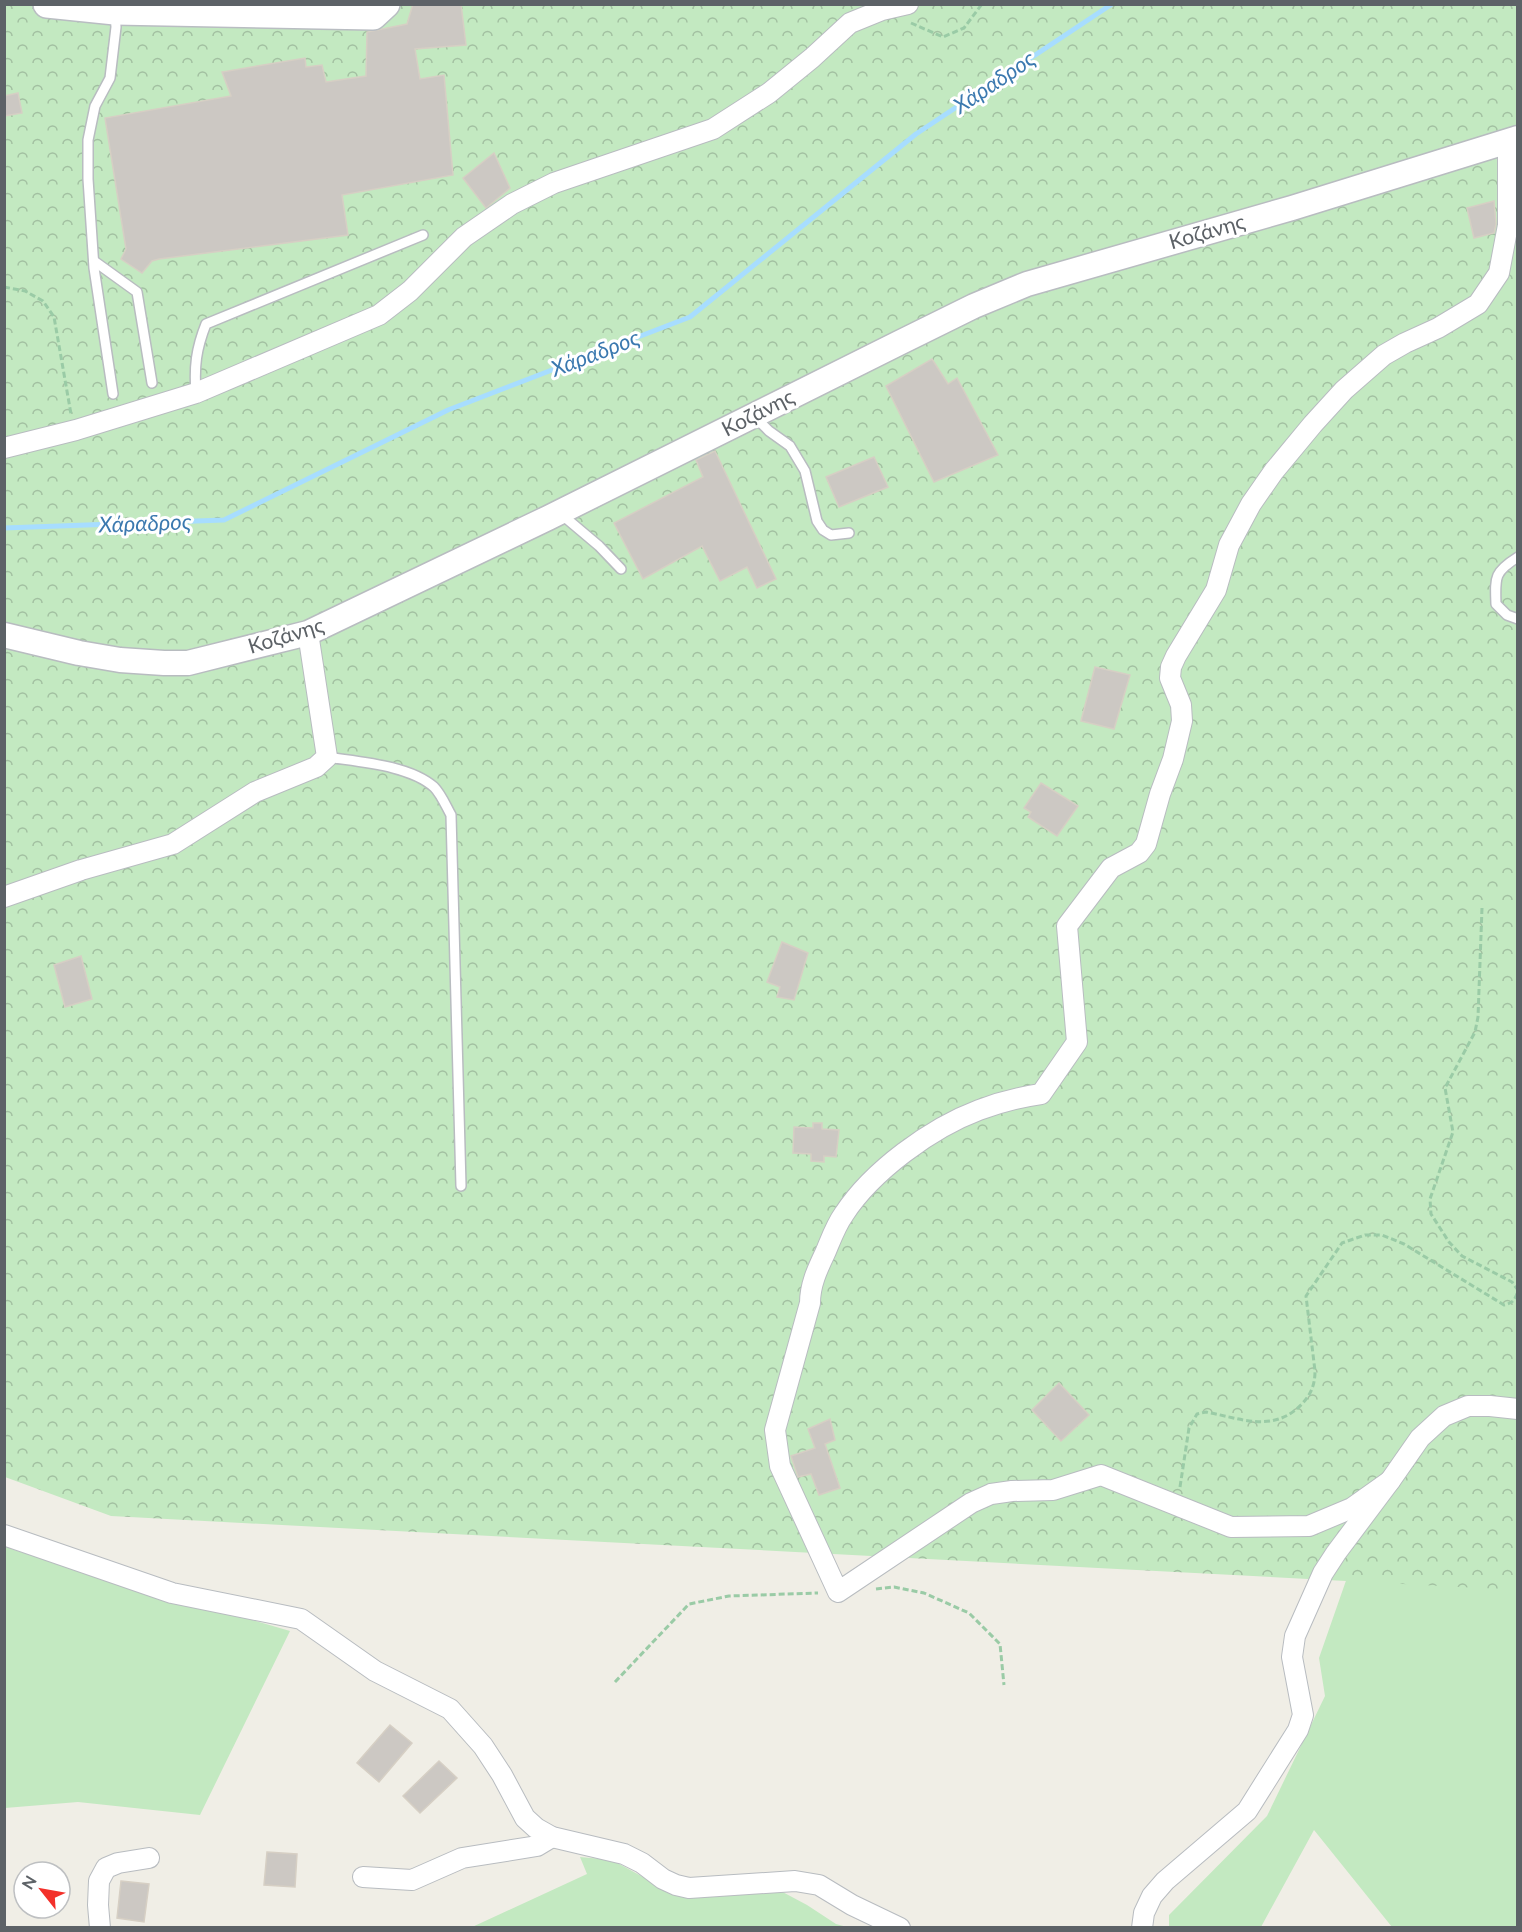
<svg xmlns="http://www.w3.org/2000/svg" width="1522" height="1932" viewBox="0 0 1522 1932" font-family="Lato,sans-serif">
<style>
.grass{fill:#c3e9c1}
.park{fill:url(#park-crowns)}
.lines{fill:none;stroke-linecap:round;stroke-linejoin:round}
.stream{stroke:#a7ddff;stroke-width:5}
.building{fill:#ccc8c3;stroke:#d6cfc4;stroke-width:1.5}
.service-casing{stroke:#b8bcc0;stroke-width:12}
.minor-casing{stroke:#b8bcc0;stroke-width:22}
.tertiary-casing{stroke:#b8bcc0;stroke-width:27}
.secondary-casing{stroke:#b9bdc2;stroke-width:30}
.path{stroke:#9acba6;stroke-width:3;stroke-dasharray:6 3;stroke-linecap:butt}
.service{stroke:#fff;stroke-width:9}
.minor{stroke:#fff;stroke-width:20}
.tertiary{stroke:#fff;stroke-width:24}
.secondary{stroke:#fff;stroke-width:27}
.labels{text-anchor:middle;stroke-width:6;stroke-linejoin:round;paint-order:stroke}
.street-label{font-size:21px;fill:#5d6267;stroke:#fff}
.water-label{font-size:22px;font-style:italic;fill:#3b79af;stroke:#fff}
</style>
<defs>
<pattern id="park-crowns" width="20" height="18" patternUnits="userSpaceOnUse" patternTransform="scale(1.5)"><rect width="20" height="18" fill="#c3e9c1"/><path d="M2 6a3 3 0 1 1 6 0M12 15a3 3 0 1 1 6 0" fill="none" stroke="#a2c0a1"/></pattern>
</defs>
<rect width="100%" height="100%" fill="#f0eee6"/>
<g class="grass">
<polygon points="1517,1433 1517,1927 1392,1927 1314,1830 1261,1927 1169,1928 1169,1915 1267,1816 1325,1696 1319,1658 1349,1572"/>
<polygon points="5,1545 14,1550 290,1631 200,1815 78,1802 5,1808"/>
<polygon points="580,1857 612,1860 654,1883 777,1889 807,1905 836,1924 847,1927 470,1928 587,1874"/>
</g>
<polygon class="park" points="4,5 1517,5 1517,1590 111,1516 5,1477"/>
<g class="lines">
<polyline class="stream" points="4,528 224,520 448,410 690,317 916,134 1112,4"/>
</g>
<g class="building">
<polygon points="413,4 461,4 466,45 415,49 420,79 444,75 453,175 342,195 348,235 159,259 152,261 142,273 121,259 126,249 105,118 231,96 222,72 305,58 306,67 322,65 326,82 366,76 367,32 407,24"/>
<polygon points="18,93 22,113 4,116 4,96"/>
<polygon points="494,153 510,188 486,208 463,178"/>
<polygon points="1494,201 1496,224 1494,233 1474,238 1467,208"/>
<polygon points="932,359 948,384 957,378 998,455 934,482 886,386"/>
<polygon points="715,451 776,579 757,588 747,567 720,581 702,546 643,579 614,523 703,477 696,460"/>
<polygon points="874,457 888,487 839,507 826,477"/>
<polygon points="1095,667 1130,675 1114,729 1081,721"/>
<polygon points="1041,783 1078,806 1057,836 1028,817 1031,812 1024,808"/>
<polygon points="782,942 808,953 794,1000 777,997 780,987 767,982"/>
<polygon points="81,956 92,999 65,1007 54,965"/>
<polygon points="813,1123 822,1123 822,1129 839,1130 836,1157 824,1156 824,1162 811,1161 811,1154 793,1153 794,1127 813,1128"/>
<polygon points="1059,1383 1089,1415 1061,1441 1032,1410"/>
<polygon points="830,1419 835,1440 825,1444 840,1488 819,1495 811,1474 798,1477 791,1456 815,1448 808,1429"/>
<polygon points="390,1725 412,1743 379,1782 357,1763"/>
<polygon points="439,1761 457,1778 420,1813 403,1796"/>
<polygon points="267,1852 297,1854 295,1887 264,1885"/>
<polygon points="121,1881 149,1884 144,1922 117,1918"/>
</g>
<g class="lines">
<defs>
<g id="service">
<polyline points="94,261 137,292 152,383"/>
<path d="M196 393C194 367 196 349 206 324L423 235"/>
<polyline points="113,394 94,268 88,179 88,140 95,106 110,78 116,27 115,13"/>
<polyline points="755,417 769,431 790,446 805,471 817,521 823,530 831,535 849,533"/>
<polyline points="562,512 567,519 599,546 621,569"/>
<path d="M1518 557C1494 572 1495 577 1496 604L1507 615 1518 619"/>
<path d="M327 757C359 762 409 765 434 787 441 794 446 806 451 815L461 1186"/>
</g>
<g id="minor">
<polyline points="4,448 76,430 196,393 379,315 410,291 464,237 512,204 554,183 713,129 769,93 812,58 850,23 882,10 908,4"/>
<polyline points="4,897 81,870 173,844 255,792 316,767 327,757 308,633"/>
<path d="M1390 1481 1352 1508 1309 1526 1231 1527 1101 1475 1053 1490 1012 1491 991 1494 971 1503 838 1592 780 1466 775 1430 810 1303C810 1284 818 1268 826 1251 831 1239 836 1225 844 1214 872 1171 931 1128 979 1110 1000 1102 1020 1097 1041 1094L1077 1042 1067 926 1111 868 1139 853 1146 844 1160 794 1173 759 1182 721 1181 705 1170 678 1171 667 1176 656 1216 590 1229 545 1251 504 1274 471 1313 424 1344 390 1384 355 1405 343 1438 328 1478 304 1499 273 1508 225V141"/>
<polyline points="4,1535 172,1593 301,1619 375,1671 450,1709 483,1746 502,1775 525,1818 536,1828 552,1837 624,1854 642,1863 663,1879 676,1885 689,1888 795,1881 819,1885 852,1905 900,1928"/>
<polyline points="363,1877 412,1880 462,1858 537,1846 552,1837"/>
<polyline points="100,1928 98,1905 99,1881 106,1868 118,1863 149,1858"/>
<polyline points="1142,1928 1144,1913 1152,1896 1165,1881 1247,1811 1298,1730 1303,1715 1292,1657 1295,1636 1323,1573 1336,1553 1390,1481 1420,1438 1444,1416 1468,1406 1490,1406 1518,1409"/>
</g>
<polyline id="tertiary" points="4,635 79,653 120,660 164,663 188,663 308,633 548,518 899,343 974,306 1027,284 1292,208 1518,138"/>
<polyline id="secondary" points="47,4 115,11 373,16 386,4"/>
</defs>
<use href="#service" class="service-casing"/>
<use href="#minor" class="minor-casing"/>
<use href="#tertiary" class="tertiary-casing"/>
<use href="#secondary" class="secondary-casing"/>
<g class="path">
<polyline points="911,23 943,37 964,28 982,4"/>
<polyline points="4,287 25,291 43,301 54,317 71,414"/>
<polyline points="1482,908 1478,1017 1475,1032 1445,1088 1453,1132 1430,1199 1431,1214 1449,1242 1462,1256 1512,1282 1518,1290"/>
<path d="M1180 1487 1189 1428 1197 1414 1206 1412C1240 1418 1273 1434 1302 1404 1311 1394 1315 1385 1315 1371L1306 1296 1342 1243 1365 1235H1382L1404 1244 1504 1305C1513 1303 1515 1300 1518 1291"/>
<polyline points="876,1589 894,1587 924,1593 969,1613 1000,1644 1004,1685"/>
<polyline points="615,1682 689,1604 729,1596 818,1593"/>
</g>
<use href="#service" class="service"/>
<use href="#minor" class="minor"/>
<use href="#tertiary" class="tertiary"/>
<use href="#secondary" class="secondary"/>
</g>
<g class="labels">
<g class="street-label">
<text transform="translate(1207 232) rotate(-16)" y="7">Κοζάνης</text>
<text transform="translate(758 413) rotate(-27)" y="7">Κοζάνης</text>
<text transform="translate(286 636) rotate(-17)" y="7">Κοζάνης</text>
</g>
<g class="water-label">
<text transform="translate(994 82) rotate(-34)" y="8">Χάραδρος</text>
<text transform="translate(595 353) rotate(-21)" y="8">Χάραδρος</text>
<text transform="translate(145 523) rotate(-2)" y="8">Χάραδρος</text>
</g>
</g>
<rect width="1522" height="1932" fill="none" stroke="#5d6267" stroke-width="12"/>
<g transform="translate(42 1890) rotate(301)"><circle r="28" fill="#ffffff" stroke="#bec0c2" stroke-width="1.5"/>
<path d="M0-4.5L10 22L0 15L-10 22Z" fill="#f3302a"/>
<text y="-9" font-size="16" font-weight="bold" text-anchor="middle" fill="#5d6267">N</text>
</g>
</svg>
